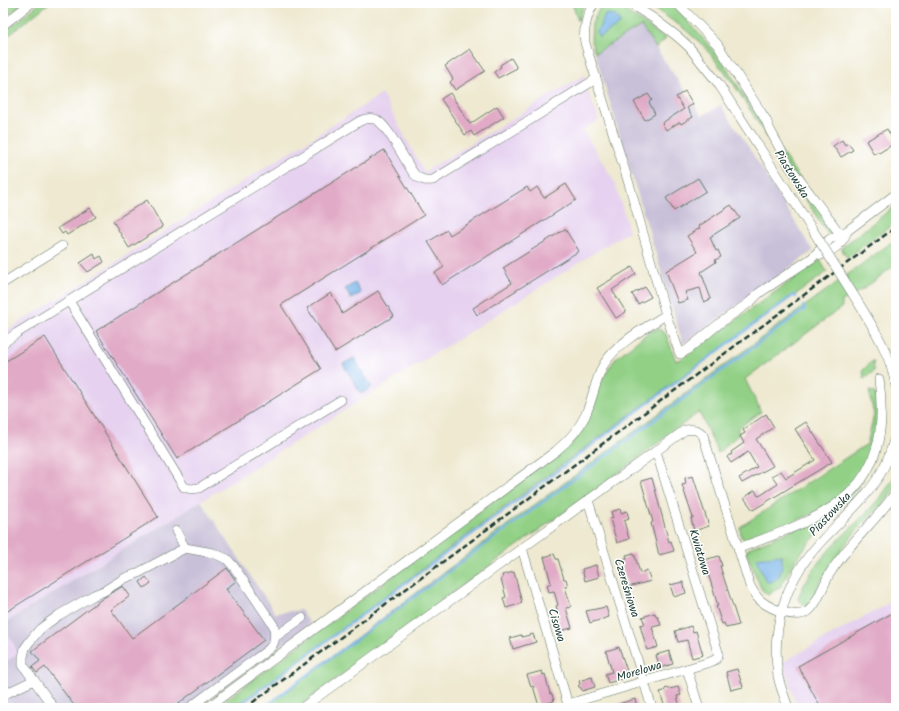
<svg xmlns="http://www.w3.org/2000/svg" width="899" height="711" viewBox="0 0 899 711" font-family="Kalam,sans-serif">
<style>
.built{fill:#e6d2f0}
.industrial{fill:#c8bfd8}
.green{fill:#92d086;stroke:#58865d}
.water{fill:#76b2e8;stroke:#4a788e}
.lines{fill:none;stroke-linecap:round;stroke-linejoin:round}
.stream{stroke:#76b2e8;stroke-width:2.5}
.building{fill:#e1aac6}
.minor-casing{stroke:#67796b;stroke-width:10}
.minor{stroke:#fff;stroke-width:9}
.rail{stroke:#1f3d34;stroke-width:2.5;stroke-dasharray:6 3;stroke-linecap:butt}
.minor-bridge-casing{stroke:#67796b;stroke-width:10;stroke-linecap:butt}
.minor-bridge{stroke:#fff;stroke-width:9}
.labels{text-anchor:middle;stroke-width:3;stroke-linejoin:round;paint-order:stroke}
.street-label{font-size:12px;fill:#1f3d34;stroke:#fff}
</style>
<rect width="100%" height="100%" fill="#fff"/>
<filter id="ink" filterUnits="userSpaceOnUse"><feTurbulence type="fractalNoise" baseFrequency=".025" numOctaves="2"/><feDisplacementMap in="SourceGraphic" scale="8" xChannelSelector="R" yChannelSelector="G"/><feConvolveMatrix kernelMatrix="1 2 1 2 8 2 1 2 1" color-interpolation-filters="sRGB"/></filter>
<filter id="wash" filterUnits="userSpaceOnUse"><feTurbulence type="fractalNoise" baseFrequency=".012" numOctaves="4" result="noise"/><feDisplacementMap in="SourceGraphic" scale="16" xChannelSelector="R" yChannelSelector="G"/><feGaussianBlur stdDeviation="0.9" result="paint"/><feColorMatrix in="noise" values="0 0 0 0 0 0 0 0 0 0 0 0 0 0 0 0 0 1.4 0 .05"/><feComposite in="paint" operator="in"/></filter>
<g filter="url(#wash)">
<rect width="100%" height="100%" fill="#eee9d0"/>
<g class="built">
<polygon points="584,75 586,87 599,120 415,234 583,130 615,183 629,231 201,501 4,623 19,654 3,662 3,333 382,94 424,172"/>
<polygon points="896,599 896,708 797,708 783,662"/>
</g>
<g class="industrial">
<polygon points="641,26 702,116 721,105 746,143 813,251 683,344 595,53"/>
<polygon points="201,501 275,613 301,610 310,624 196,708 3,708 3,662 19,654 3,624"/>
</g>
<g class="green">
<polygon points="3,3 23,3 3,19"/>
<polygon points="40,3 49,3 3,40 3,34"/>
<polygon points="572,3 584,3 578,21"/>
<polygon points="614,3 666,39 656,48 641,26 595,53 591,40 592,24 599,9 604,5"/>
<polygon points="646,3 671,3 700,35 723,62 767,132 836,230 829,236 733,83 704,46 682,27"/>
<polygon points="896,205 896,222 847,258 841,248"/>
<polygon points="896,239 896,264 865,288 842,301 842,307 745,379 761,412 738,428 738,435 718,453 699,412 614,476 448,596 297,708 263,708 499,531"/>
<path d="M820 260 827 272C628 414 432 561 237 708H215L572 443 584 428 600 382 616 358 650 331 659 329 666 334 676 361 681 359Z"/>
<polygon points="873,360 874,371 864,379 863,370"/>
<path d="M869 391 874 392C892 425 862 481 835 502 830 506 822 509 816 512 800 519 785 527 769 534H762L747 540 741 537 740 527 867 444 874 415Z"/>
<path d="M896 473V486L886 501 856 531 842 549 817 587 811 602 806 607 798 599C800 592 803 586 807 580 829 539 875 515 896 473Z"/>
<polygon points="860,484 844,504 804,549 791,567 781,586 768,595 762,590 746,553 749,548 812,522"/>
</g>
<g class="water">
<polygon points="609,14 615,16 621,24 599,37 597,32 605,15"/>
<polygon points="355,283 361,293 351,299 345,289"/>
<polygon points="354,358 372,387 361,394 343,364"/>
<path d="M782 555C782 567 783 582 766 582L756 558Z"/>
</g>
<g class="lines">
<g class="stream">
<polyline points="235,708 490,521 769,313 794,295 796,297"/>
<polyline points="263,708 805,309 803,306"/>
</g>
</g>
<g id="blocks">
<g class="building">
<polygon points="470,49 485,71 455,90 450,82 453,79 445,66"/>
<polygon points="511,58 517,68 498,78 494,72 501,67 500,65"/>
<polygon points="685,91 693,104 687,108 693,117 681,124 680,122 666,130 662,123 684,109 676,97"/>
<polygon points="450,93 470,124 497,106 504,117 474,136 471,131 465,135 441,99"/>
<polygon points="648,94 652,100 649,102 655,114 645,120 634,102"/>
<polygon points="887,129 895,143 879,153 878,151 874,154 866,141"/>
<polygon points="842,140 845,145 848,143 853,150 841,157 833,146"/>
<polygon points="384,150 424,215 281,305 321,369 177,459 96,331"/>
<polygon points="698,178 706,191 674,211 666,198"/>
<polygon points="566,184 576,200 442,285 435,273 444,267 428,242 447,230 450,235 527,187 530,192 537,187 544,198"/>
<polygon points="147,200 163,227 129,248 113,221"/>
<polygon points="731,205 740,218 710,237 716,251 718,250 721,257 715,260 716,262 701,272 711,299 704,302 700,288 685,292 688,300 678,303 666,271 697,252 687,236 700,228 699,226"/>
<polygon points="90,208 96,217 67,235 65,232 62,234 58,228"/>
<polygon points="565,229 579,251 477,315 473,308 512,283 503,268"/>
<polygon points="94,254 96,259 101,256 104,262 88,272 80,263"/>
<polygon points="632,267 636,274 612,290 626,312 616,318 597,288"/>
<polygon points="645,287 651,297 638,304 632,294"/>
<polygon points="378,291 394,316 335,352 307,308 331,293 339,306 342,314"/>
<polygon points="45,337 158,517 3,614 3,363"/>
<polygon points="766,414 774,427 756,439 773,466 742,483 739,478 757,467 748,452 731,463 727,457 732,454 731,452 744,443 740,436 745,433 743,430"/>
<polygon points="806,422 832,462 753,510 744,498 755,490 758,496 761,495 778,484 772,476 781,471 786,478 815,460 795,429"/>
<polygon points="693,476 709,526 694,531 691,518 693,518 682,485 686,484 685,478"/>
<polygon points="652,478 669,542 671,541 674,551 659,555 651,523 653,522 641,481"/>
<polygon points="620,509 621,513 627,511 629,519 624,521 629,539 617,543 610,519 613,518 611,512"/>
<polygon points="634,553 640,573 647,570 651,581 628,587 620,560 627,558 626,555"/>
<polygon points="554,554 556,559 558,559 564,579 566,579 568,586 565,587 571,607 566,608 572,628 559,631 556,621 560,620 556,606 558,605 554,591 549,592 547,585 551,583 544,557"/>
<polygon points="719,556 722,566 720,566 739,625 726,628 724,623 722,624 716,606 718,606 704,560"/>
<polygon points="596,565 599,577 585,581 582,569"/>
<polygon points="227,568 236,581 226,589 264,640 172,708 76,708 45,667 37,673 32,667 40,661 32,651 103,598 123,586 130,596 111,610 132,638"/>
<polygon points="514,572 522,603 506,608 503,598 506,597 501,579 503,578 502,575"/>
<polygon points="146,577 151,583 144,588 140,582"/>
<polygon points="683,582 686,593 674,597 670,585"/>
<polygon points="606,607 609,617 590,623 586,611"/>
<polygon points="896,611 896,708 821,708 798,666"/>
<polygon points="655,613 656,617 658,617 661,625 652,627 658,647 647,650 640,625 645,624 642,617"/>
<polygon points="691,626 693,632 696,631 703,655 692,658 687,640 678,642 675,631"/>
<polygon points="533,634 536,642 513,649 510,638 521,635 522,637"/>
<polygon points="619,647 629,677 608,683 605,674 612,672 606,651"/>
<polygon points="669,651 673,664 660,668 656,655"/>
<polygon points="737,669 743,687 731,690 726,672"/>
<polygon points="542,671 543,675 545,674 550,694 552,694 554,701 539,706 533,686 531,687 527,675"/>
<polygon points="592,677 595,687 582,691 581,688 578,686 580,684 579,681"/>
<polygon points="678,687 681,695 677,696 680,708 665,708 660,692 664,691 666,688 669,689"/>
<polygon points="635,699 637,708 612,708 612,706"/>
</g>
</g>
</g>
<g filter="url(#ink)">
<use href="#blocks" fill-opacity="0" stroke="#67796b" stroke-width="1"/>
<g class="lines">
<defs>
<g id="minor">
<path d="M594 3C587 14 583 30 585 43L630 187 666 315 680 354 687 350 720 323 750 302 759 293 812 258 830 239 847 231 896 194"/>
<polyline points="629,3 653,18 678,37 689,47 718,83 819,240"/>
<polyline points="677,3 717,44 766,120 770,130 790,167 840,234"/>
<polyline points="3,25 31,3"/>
<path d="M821 255C833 251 843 243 847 231"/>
<polyline points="3,283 62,246"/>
<path d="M856 299C873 327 891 354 896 387"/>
<polyline points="69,301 184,487 191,489 199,488 341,400"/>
<path d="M3 343 17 333 360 121C364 119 370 118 375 119 387 123 406 163 414 174 421 180 425 181 433 180L596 79"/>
<polyline points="588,500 652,708"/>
<polyline points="176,531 185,548"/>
<polyline points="522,548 569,708"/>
<path d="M739 548C830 515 894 493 879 379"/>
<polyline points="275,637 302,618"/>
<polyline points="687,669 699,708"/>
<polyline points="3,695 34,680"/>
<path d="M568 704 710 662C716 660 719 658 718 652L656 451"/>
<path d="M54 708 23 665V657L25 648 30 641 40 629 59 615 94 595 104 591 125 578 136 574 185 548 213 553 227 559 234 567 274 626C275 636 276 642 269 649L189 708"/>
<path d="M207 708 556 451C568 441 578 431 585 416 593 399 595 380 604 364 618 342 645 328 666 315"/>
<path d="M302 708 685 430C693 429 698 429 703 435L750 586C753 591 756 597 761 601 771 609 795 619 807 612 817 606 824 583 830 573 849 543 876 521 896 492"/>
<path d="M788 708C785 697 780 687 778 676 771 628 785 582 817 546 840 520 870 497 885 465 890 455 893 444 896 433"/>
</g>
</defs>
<use href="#minor" class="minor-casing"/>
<use href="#minor" class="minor"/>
<polyline class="rail" points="245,708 896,227"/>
<defs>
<polyline id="minor-bridge" points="819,240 856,299"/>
</defs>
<use href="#minor-bridge" class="minor-bridge-casing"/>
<use href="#minor-bridge" class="minor-bridge"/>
</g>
</g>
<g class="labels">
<g class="street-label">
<text transform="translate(792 174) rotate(58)" y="4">Piastowska</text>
<text transform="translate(830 514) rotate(-47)" y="4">Piastowska</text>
<text transform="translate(700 552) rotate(73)" y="4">Kwiatowa</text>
<text transform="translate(627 588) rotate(73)" y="4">Czereśniowa</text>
<text transform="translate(557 625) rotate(73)" y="4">Cisowa</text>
<text transform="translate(639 671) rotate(-17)" y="4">Morelowa</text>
</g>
</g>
<rect width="899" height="711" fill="none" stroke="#fff" stroke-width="16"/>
</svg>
